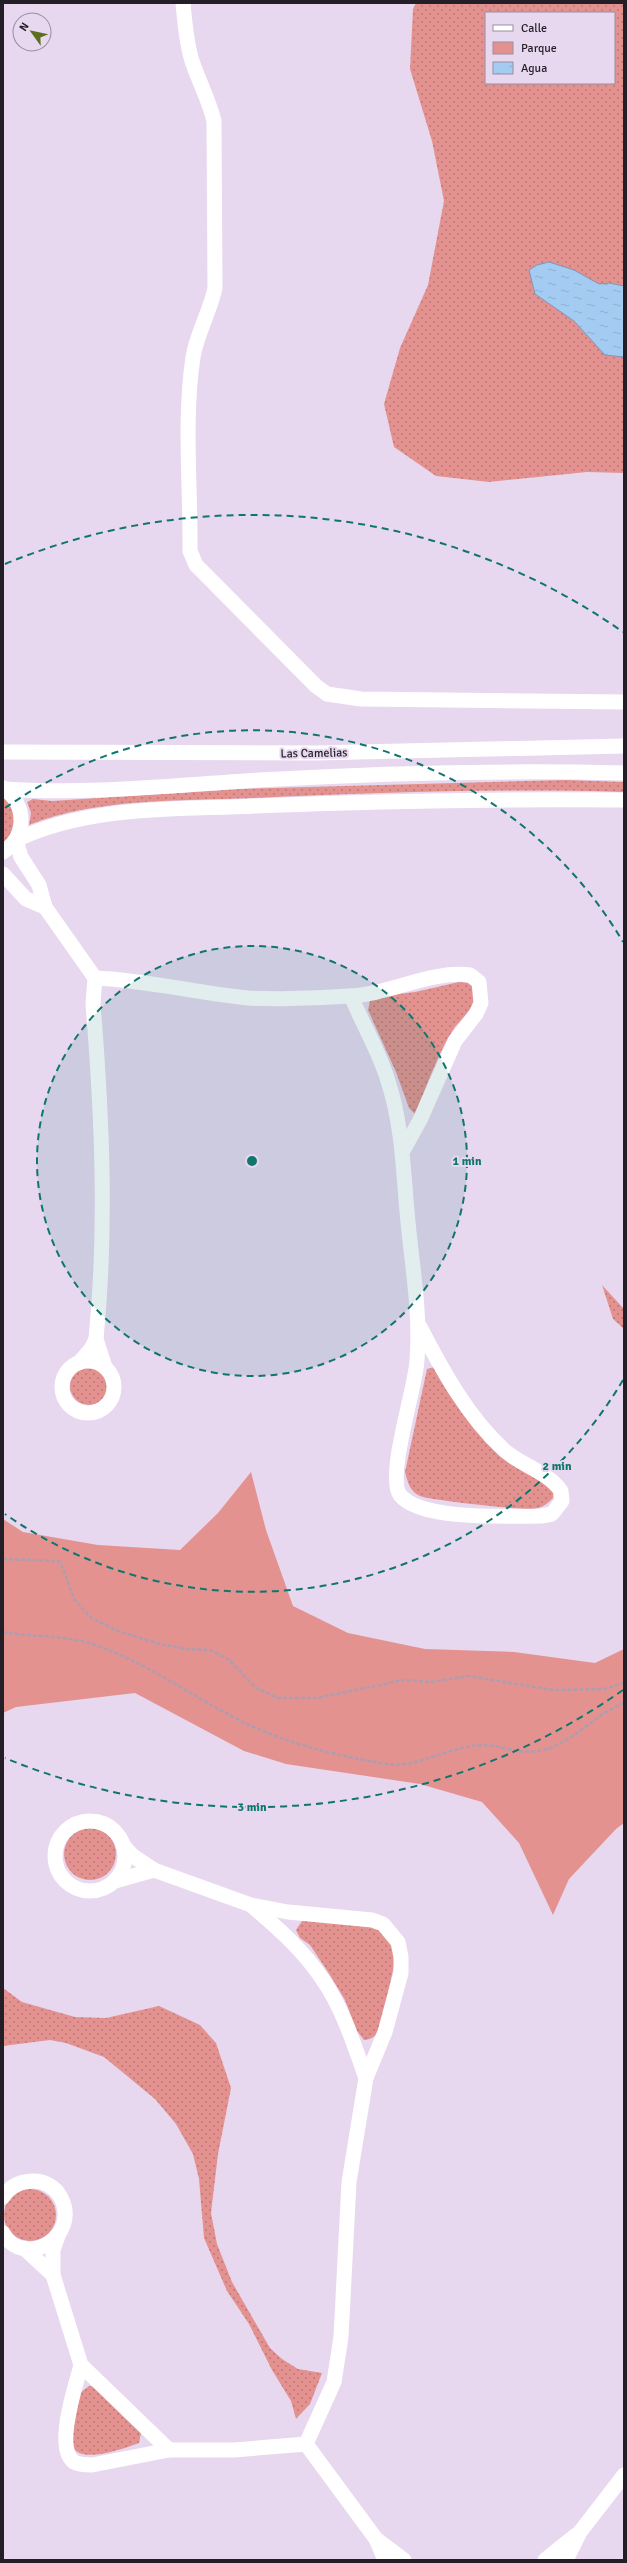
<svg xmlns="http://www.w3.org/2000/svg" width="627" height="2563" viewBox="0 0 627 2563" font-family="Signika,sans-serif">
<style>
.grass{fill:url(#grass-dots);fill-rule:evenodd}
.park{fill:#e49290}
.water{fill:url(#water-ripples);stroke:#7e98b6}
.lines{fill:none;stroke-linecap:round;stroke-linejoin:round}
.path{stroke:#ab9eb1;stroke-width:2.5;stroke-dasharray:4 2;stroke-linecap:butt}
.street{stroke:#fff;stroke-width:15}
.ring{fill:none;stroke:#0f766e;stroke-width:2;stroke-dasharray:7 5}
.labels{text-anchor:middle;stroke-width:4;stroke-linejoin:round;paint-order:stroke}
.street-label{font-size:12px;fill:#241e27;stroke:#e7d8ef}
.centre{fill:#0f766e;stroke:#e7d8ef;stroke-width:2}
.ring-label{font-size:12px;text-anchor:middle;font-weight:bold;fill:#0f766e;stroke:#e7d8ef;stroke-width:4;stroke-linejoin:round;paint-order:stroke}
</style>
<defs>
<pattern id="grass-dots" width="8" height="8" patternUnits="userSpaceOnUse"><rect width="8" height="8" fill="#e49290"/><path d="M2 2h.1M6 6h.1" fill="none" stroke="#b97776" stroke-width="1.8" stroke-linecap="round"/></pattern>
<pattern id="water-ripples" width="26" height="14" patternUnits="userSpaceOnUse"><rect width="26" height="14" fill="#a4ccf3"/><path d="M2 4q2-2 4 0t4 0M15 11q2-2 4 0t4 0" fill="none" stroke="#8dafd0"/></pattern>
</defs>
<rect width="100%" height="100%" fill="#e7d8ef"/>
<g class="grass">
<path d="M416 3H624V473L587 472 489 482 436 476 394 447 384 404 400 348 428 285 444 201 432 141 410 69 413 9ZM486 13H614V83H486Z"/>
<path d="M565 780 624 782V792C501 788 376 793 252 798 181 801 95 798 29 825L31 813 27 802 33 799 52 801 240 789Z"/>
<polygon points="3,794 16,810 13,834 3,843"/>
<path d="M459 982 469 983 475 988C478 1005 465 1015 455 1027 439 1050 426 1088 415 1114L409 1108 396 1072 368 1010 370 1001 381 996 415 992Z"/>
<polygon points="602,1285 624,1309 624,1329 613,1319"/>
<circle cx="89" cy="1386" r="19"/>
<path d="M434 1367 448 1392 469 1419 553 1489V1498C546 1505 542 1508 532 1509 521 1510 428 1500 420 1496 409 1491 408 1482 405 1472L427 1369Z"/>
<circle cx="90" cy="1854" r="26"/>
<path d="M304 1918 376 1926 397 1952 381 2024C378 2034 374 2039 364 2040L357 2031 345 2000 330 1975 310 1945 300 1938 296 1930Z"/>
<polygon points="3,1988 22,2002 75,2017 106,2018 159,2006 200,2025 216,2043 231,2088 218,2154 211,2213 217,2244 232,2282 270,2348 282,2359 298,2369 322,2373 310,2404 296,2419 291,2401 272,2370 249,2324 227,2291 204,2238 199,2179 193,2154 176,2124 155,2099 104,2057 66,2043 50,2040 3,2046"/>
<circle cx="30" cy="2215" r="26"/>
<path d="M89 2386 97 2387 141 2433 139 2443C125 2448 75 2467 72 2443 70 2427 77 2408 80 2393Z"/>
</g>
<polygon class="park" points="251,1472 266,1530 293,1606 348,1633 425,1649 514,1652 595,1663 624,1649 624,1823 616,1829 569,1879 553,1915 519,1843 482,1802 420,1784 286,1764 244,1751 135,1693 16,1707 3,1713 3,1519 23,1532 98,1545 180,1550 218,1513"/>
<polygon class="water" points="549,262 574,270 599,284 609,283 624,286 624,357 605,355 574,321 535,294 529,270 537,265"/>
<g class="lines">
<g class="path">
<polyline points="3,1559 58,1561 62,1566 74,1599 91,1618 118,1631 160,1644 186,1649 210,1650 228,1659 256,1688 278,1698 317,1698 404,1680 431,1682 468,1676 554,1690 604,1689 624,1683"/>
<path d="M3 1632C31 1637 61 1635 89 1643 144 1660 192 1697 243 1722 288 1744 338 1756 387 1764 417 1769 453 1744 485 1745 503 1746 519 1754 537 1751 570 1747 594 1714 624 1703"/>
</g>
<g class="street">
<path d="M183 3C185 23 186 42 192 61 199 82 209 100 214 121L215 288C210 312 197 333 193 357 184 417 190 480 190 540V551L196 565 316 686 327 694 361 699 624 702"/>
<polyline points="3,752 315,753 624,746"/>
<path d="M3 788C27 804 27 836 3 852"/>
<path d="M4 789C89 795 174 785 259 780 381 773 503 770 624 773"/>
<polyline points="3,874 26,899 45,907"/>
<path d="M95 978 45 907 39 885 21 857 16 840C89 805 175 810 255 806 378 801 501 799 624 800"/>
<path d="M351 996C363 1025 379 1051 388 1081 402 1124 403 1167 407 1211 411 1261 421 1310 417 1360 416 1387 386 1476 400 1495 421 1521 508 1516 541 1516L552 1514 562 1501 561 1491C547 1471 522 1466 504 1450 468 1417 442 1370 420 1327"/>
<path d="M96 1339C107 1227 102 1115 93 1004L95 978C146 980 196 993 248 998 281 1000 315 998 348 996 389 995 430 970 470 975L479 982 481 1003 476 1014 455 1041 420 1120 404 1149"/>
<circle cx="88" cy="1387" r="26"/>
<polyline points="79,1363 91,1349 96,1339 105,1367"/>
<circle cx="90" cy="1856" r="35"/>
<polyline points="115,1881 154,1870 133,1856 123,1845"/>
<path d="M251 1905C278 1928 304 1951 323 1980 343 2009 354 2045 366 2078"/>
<path d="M3 2197C10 2186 21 2181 34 2181 44 2181 55 2187 60 2196 83 2237 23 2270 3 2233"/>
<polyline points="24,2248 53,2275 53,2250 58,2236"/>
<polyline points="53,2275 81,2365 169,2450"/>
<path d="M81 2365C76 2385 54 2448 74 2462 79 2465 86 2465 92 2465L169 2450H234L306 2444 334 2382 341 2337 349 2182 366 2078 385 2032 401 1973V1957L398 1942 383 1924 372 1920 288 1912 251 1905 154 1870"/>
<polyline points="306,2444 376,2539 385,2560"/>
<polyline points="376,2539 404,2560"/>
<polyline points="545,2560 576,2535"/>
<polyline points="566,2560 580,2532 624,2475"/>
</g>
</g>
<circle cx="252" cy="1161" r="215" fill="#0f766e" fill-opacity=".12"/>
<g class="ring">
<circle cx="252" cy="1161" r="215"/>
<path d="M623 1380A431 431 0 0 1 5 1514M5 808A431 431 0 0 1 623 942"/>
<path d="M623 1690A646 646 0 0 1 5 1758M5 564A646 646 0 0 1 623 632"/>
</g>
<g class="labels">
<g class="street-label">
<text transform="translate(314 753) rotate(-1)" y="4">Las Camelias</text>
</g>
</g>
<circle cx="252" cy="1161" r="6" class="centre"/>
<g class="ring-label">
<text x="467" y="1165">1 min</text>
<text x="557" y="1470">2 min</text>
<text x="252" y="1811">3 min</text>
</g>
<rect width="627" height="2563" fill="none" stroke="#241e27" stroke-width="8"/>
<rect x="485" y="12" width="130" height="72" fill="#e7d8ef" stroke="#998e9f"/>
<rect x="493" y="25" width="20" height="6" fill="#ffffff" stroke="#998e9f"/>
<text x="521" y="32" font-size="12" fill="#241e27">Calle</text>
<rect x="493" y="42" width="20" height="12" fill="#e49290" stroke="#998e9f"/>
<text x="521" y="52" font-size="12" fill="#241e27">Parque</text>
<rect x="493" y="62" width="20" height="12" fill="url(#water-ripples)" stroke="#998e9f"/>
<text x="521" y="72" font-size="12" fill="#241e27">Agua</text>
<g transform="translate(32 32) rotate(303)"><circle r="19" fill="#e7d8ef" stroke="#998e9f"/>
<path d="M0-3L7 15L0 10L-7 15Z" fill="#5b6f1e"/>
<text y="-6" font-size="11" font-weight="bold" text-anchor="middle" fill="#241e27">N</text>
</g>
</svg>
